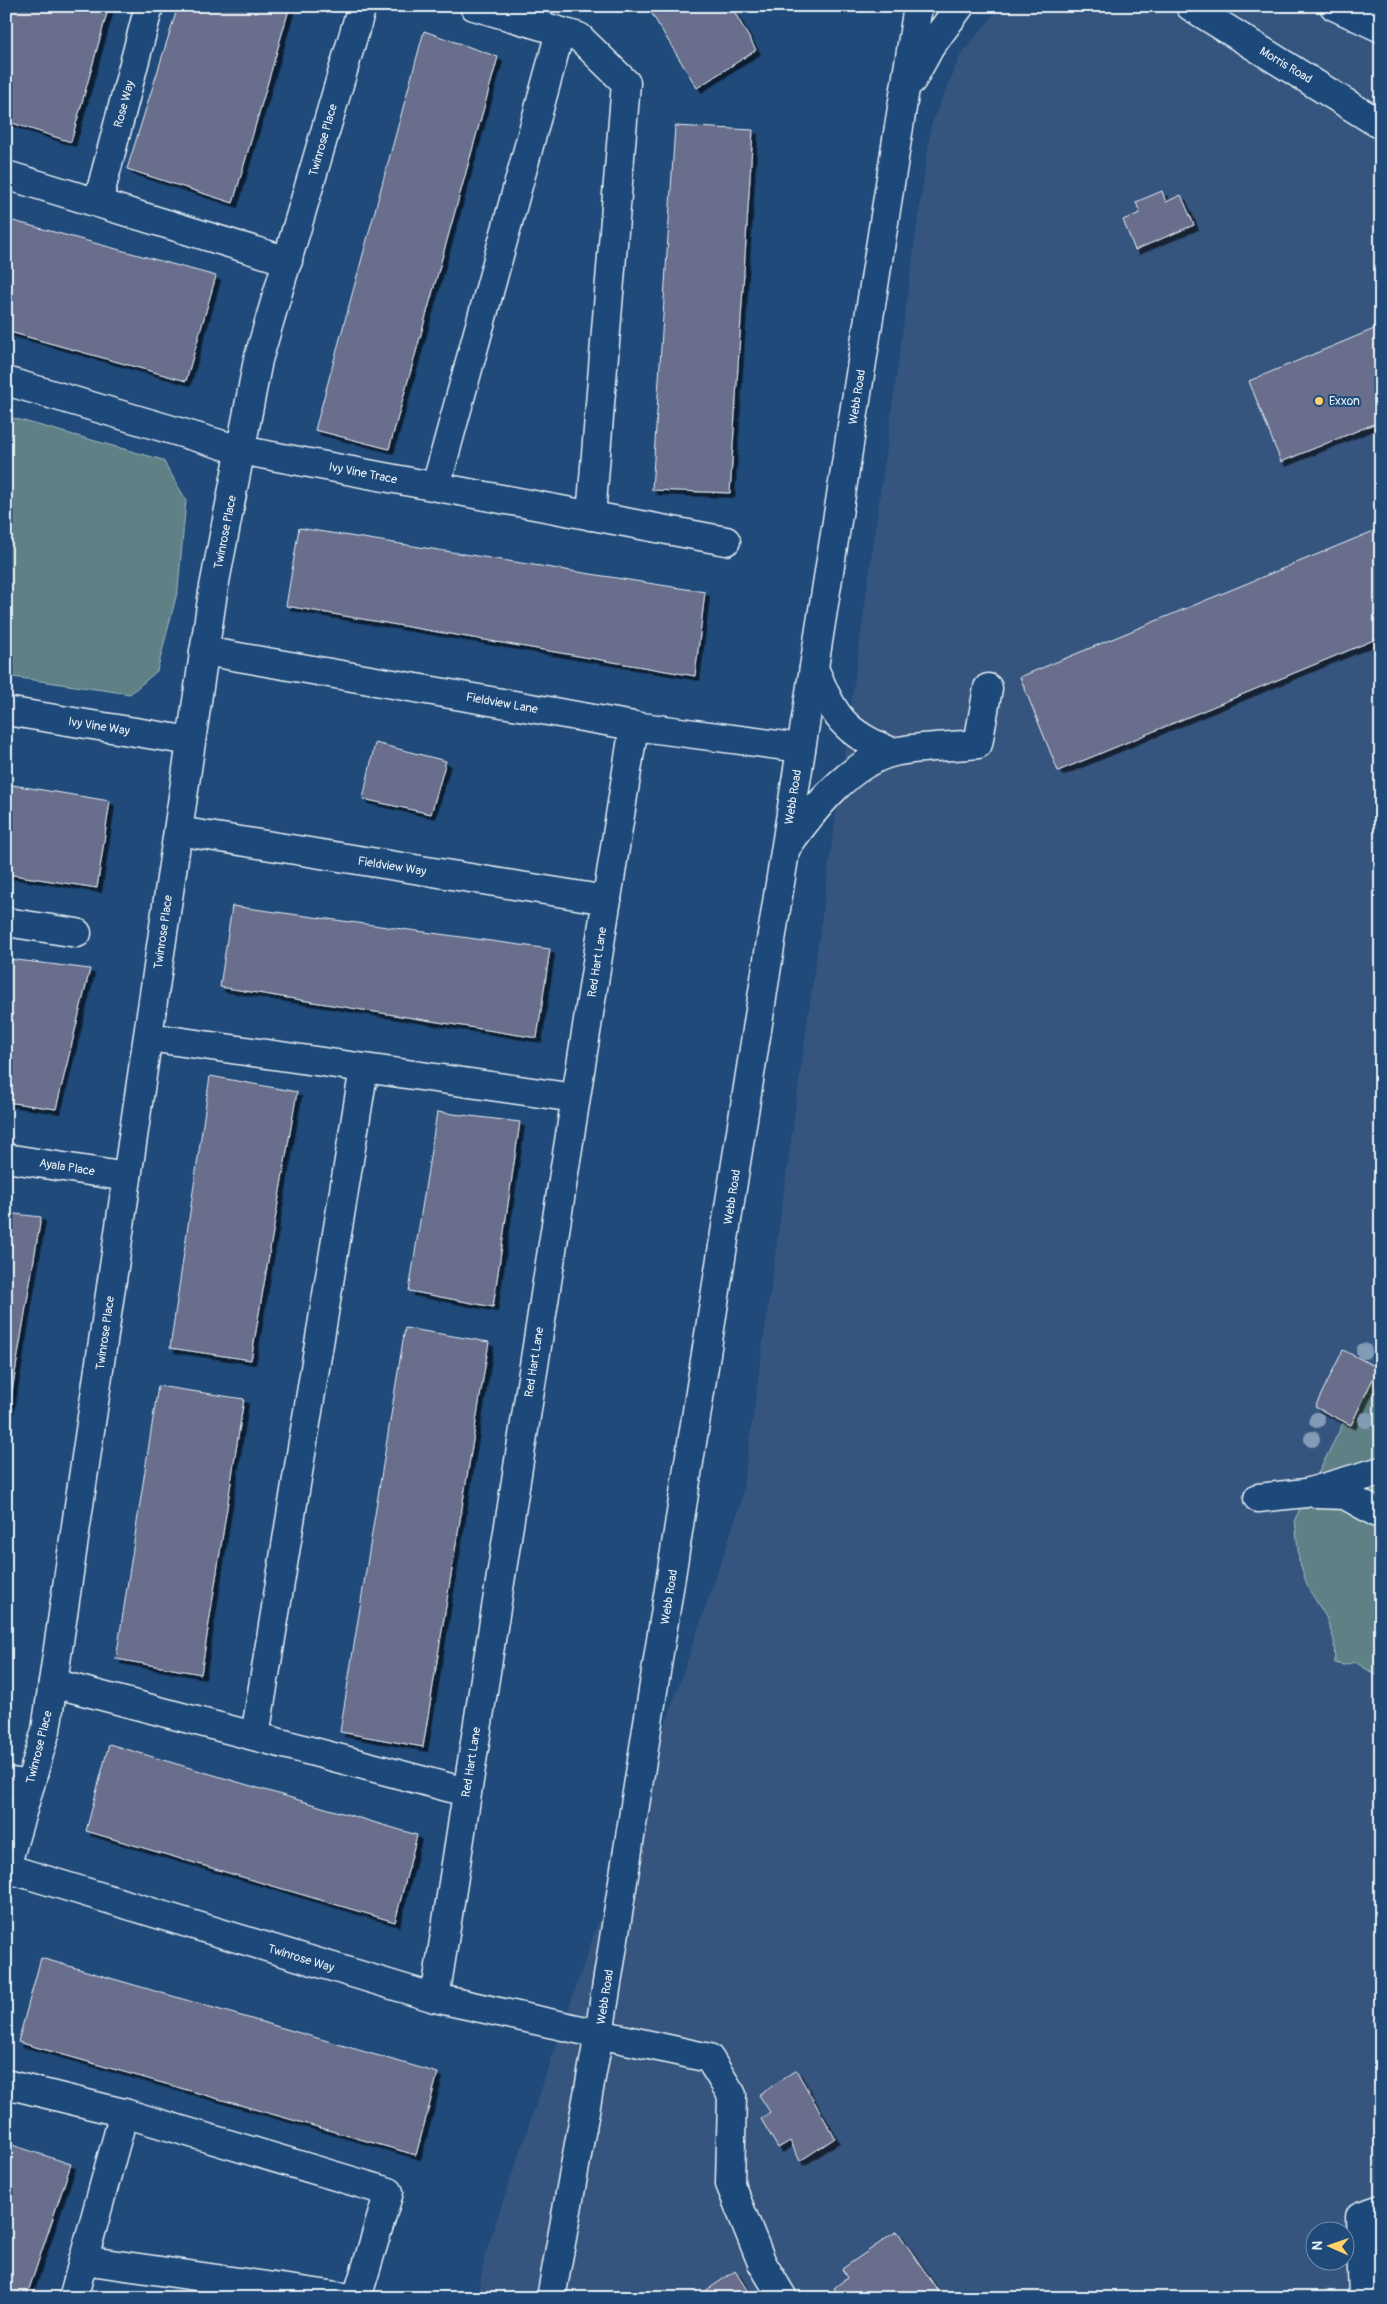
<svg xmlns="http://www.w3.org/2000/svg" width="1387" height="2304" viewBox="0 0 1387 2304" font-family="Pangolin,sans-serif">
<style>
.built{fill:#35557f;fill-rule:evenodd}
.green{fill:#5e8185;stroke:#a3b9be}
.building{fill:#676e8b;stroke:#e8f1f8;filter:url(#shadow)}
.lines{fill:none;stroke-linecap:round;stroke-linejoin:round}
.minor-casing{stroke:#e8f1f8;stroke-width:31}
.minor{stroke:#1f4a7a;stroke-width:28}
.tree{fill:#829cb6}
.poi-dot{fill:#ffd166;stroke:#1f4a7a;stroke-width:2}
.labels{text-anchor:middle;stroke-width:4;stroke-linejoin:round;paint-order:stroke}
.street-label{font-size:12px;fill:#e8f1f8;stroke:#1f4a7a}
.poi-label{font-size:12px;fill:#e8f1f8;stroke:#1f4a7a;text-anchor:start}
</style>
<defs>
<filter id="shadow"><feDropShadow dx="4.5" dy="4.5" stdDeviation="0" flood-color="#0009"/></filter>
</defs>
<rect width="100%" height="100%" fill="#1f4a7a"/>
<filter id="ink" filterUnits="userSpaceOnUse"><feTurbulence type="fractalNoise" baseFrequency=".02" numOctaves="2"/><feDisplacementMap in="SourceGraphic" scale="10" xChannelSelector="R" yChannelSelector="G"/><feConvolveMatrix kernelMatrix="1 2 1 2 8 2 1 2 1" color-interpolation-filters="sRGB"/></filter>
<g filter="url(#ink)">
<path class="built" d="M1001 6H1381V2298H477L485 2254 741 1503 931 125 961 54ZM1314 2232H1344V2262H1314Z"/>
<g class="green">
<polygon points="6,416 163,460 186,500 178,589 157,671 130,694 6,676"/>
<polygon points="1381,1348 1381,1678 1355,1662 1344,1665 1335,1663 1334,1640 1326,1617 1308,1588 1299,1560 1295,1519"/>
</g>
<g class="building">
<polygon points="6,6 109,6 71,142 6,121"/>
<polygon points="178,6 290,6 233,203 127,169"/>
<polygon points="647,6 731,6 756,50 697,88"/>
<polygon points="424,31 498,57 389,449 315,430"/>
<polygon points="675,126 753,130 730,493 652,490"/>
<polygon points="1162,191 1166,202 1181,195 1194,225 1135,250 1123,220 1140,213 1136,202"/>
<polygon points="6,219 216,276 186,381 6,331"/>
<polygon points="1374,329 1381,346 1381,421 1281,462 1249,381"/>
<polygon points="299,528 705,592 695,676 286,606"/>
<polygon points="1381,528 1381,637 1058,771 1020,677"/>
<polygon points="375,743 446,761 431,814 363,799"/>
<polygon points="6,784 110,801 97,888 6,874"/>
<polygon points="232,906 550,949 537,1038 220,987"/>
<polygon points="9,959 90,969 56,1109 6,1102 6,979"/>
<polygon points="210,1076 297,1092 251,1360 170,1348"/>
<polygon points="437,1112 520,1122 493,1307 409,1291"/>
<polygon points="6,1213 41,1217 6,1427"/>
<polygon points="405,1328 489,1342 423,1747 340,1732"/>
<polygon points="1343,1350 1378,1368 1351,1425 1315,1407"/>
<polygon points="158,1386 244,1399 201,1674 116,1659"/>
<polygon points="109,1744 417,1835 395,1922 86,1831"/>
<polygon points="41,1958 438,2073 416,2155 18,2042"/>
<polygon points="796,2070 835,2138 800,2161 790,2141 778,2148 761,2119 770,2112 759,2095"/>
<polygon points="6,2143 71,2164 26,2298 6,2298"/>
<polygon points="897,2231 943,2298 840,2298 834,2288 847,2278 842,2269"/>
<polygon points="735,2271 752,2298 695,2298"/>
</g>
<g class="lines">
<defs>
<g id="minor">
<polyline points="474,6 579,37 626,83 591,516"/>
<polyline points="1190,6 1381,125"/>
<polyline points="1334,6 1381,28"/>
<polyline points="912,80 930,47 960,6"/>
<polyline points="6,175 288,261"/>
<polyline points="98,202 149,6"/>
<polyline points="6,381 240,450 726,541"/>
<polyline points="436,486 560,32"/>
<polyline points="204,651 634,726 801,748"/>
<path d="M814 668C834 716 843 733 893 752"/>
<polyline points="6,711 191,741"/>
<polyline points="178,831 607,900"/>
<path d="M788 845C813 810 850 762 894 752 920 746 951 747 978 744L988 688"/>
<polyline points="6,922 77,933"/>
<polyline points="148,1037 575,1098"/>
<polyline points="6,1158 127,1177"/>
<polyline points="1318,1494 1345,1495 1381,1515"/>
<polyline points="1258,1498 1306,1493 1381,1471"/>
<polyline points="53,1683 466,1792"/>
<polyline points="255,1736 364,1068"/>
<polyline points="6,1781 30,1785"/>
<polyline points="6,1867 46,1730 213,592 258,360 362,6"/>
<polyline points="6,1868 435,1998 709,2058 732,2095 730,2184 762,2263 783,2298"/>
<polyline points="435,1998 634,726"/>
<polyline points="6,2084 124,2113 389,2192 357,2298"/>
<polyline points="83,2260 351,2298"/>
<polyline points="73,2298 124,2113"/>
<polyline points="551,2298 599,2034 918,6"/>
<polyline points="1363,2298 1360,2216 1381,2209"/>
</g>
</defs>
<use href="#minor" class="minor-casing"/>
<use href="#minor" class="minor"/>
</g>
<g class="tree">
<circle cx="1364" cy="1351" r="8"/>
<circle cx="1317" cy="1420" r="8"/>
<circle cx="1366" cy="1420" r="8"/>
<circle cx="1312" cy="1439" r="8"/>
</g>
</g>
<circle class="poi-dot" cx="1319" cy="401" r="5"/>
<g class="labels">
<g class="street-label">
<text transform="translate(1286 65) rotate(31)" y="4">Morris Road</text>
<text transform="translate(124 104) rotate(-75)" y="4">Rose Way</text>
<text transform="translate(323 140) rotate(-74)" y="4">Twinrose Place</text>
<text transform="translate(857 397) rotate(-81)" y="4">Webb Road</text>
<text transform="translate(363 473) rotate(11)" y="4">Ivy Vine Trace</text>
<text transform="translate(225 532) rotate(-79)" y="4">Twinrose Place</text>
<text transform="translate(502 703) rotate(10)" y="4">Fieldview Lane</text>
<text transform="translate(99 726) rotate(9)" y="4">Ivy Vine Way</text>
<text transform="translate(793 797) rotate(-81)" y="4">Webb Road</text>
<text transform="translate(392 866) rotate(9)" y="4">Fieldview Way</text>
<text transform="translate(163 932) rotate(-82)" y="4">Twinrose Place</text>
<text transform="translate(597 962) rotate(-81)" y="4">Red Hart Lane</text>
<text transform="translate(67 1167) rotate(9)" y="4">Ayala Place</text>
<text transform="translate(732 1197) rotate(-81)" y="4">Webb Road</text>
<text transform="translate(105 1333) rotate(-82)" y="4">Twinrose Place</text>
<text transform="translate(534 1362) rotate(-81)" y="4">Red Hart Lane</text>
<text transform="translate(669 1597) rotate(-81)" y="4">Webb Road</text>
<text transform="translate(39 1747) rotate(-76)" y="4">Twinrose Place</text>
<text transform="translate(471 1762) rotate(-81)" y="4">Red Hart Lane</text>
<text transform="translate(301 1958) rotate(17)" y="4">Twinrose Way</text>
<text transform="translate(605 1997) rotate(-81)" y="4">Webb Road</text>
</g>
<g class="poi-label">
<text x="1329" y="405">Exxon</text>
</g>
</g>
<rect width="1387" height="2304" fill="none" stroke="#1f4a7a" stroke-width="25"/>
<rect x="12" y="12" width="1362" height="2279" fill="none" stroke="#e8f1f8" stroke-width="2" filter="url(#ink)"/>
<g transform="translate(1330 2246) rotate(272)"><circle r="24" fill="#1f4a7a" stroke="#6f8dac"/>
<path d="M0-4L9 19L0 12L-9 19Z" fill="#ffd166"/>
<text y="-8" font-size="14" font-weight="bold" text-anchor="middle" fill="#e8f1f8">N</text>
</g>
</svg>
